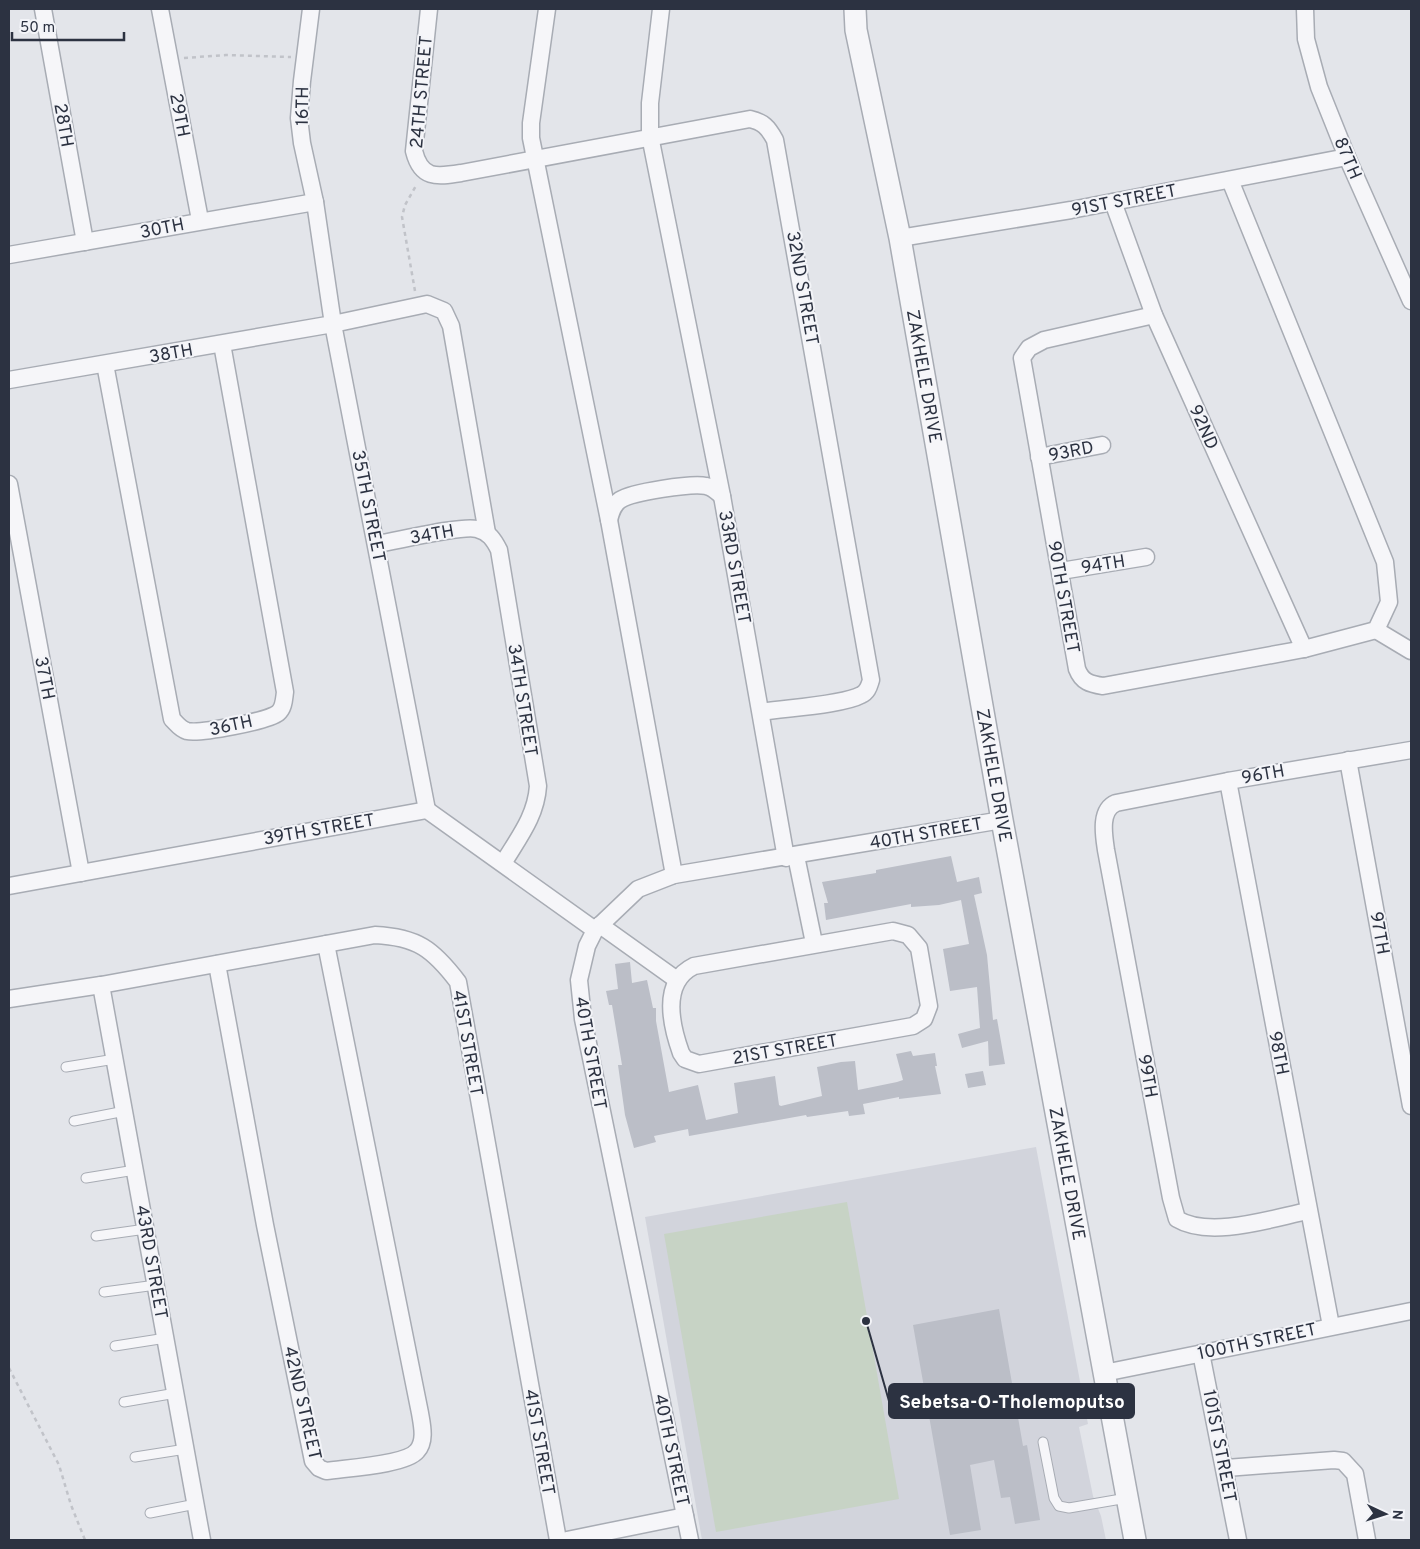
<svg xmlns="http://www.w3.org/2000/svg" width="1420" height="1549" viewBox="0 0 1420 1549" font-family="Overpass,sans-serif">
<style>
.built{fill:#d2d4dc}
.green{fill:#c7d3c5}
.building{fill:#bbbec7}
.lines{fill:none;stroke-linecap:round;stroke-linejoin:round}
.service-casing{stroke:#a8acb4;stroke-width:11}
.minor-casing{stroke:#a8acb4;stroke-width:19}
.tertiary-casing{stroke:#a8acb4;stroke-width:24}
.path{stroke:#c1c3c9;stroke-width:2.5;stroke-dasharray:4 4;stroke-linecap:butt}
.service{stroke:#f6f6f9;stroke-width:9}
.minor{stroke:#f6f6f9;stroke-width:16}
.tertiary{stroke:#f6f6f9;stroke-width:21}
.labels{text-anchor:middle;stroke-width:4;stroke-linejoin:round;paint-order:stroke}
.street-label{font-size:18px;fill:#2c3241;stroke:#f3f4f8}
.leader{fill:none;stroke:#2c3241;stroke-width:2}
.callout-dot{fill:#2c3241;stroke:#f3f4f8;stroke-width:2}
.callout{fill:#2c3241;stroke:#2c3241;stroke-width:2}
.callout-label{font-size:19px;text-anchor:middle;font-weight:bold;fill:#fff}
</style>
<rect width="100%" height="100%" fill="#e3e5ea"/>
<polygon class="built" points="1036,1147 1088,1424 1079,1427 1093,1496 1101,1516 1106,1540 702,1540 645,1217"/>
<polygon class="green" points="847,1202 899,1499 716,1532 664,1234"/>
<g class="building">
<polygon points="951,856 957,882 979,877 982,893 974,895 987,955 993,1020 997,1019 1005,1064 989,1066 988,1041 962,1048 958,1034 980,1028 977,987 950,991 943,949 969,944 961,900 939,905 911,907 911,904 826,920 824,903 828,903 822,882 876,873 876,870"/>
<polygon points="630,962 632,983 647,980 653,1008 656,1008 656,1021 669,1092 698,1085 706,1120 738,1113 734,1083 775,1076 779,1105 781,1106 822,1096 817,1067 841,1062 855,1061 858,1090 897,1082 903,1080 896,1054 911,1051 913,1056 935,1053 937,1066 935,1066 941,1094 899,1099 899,1097 863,1104 865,1114 849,1116 848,1111 807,1117 806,1115 689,1136 688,1129 654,1136 656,1142 634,1148 625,1115 618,1065 622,1065 612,1005 609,1005 606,991 618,989 615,964"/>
<polygon points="983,1071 986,1085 968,1088 965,1074"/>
<polygon points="999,1309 1023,1446 1027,1445 1040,1520 1015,1524 1010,1497 1001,1498 994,1460 970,1465 981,1530 950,1535 913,1325"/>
</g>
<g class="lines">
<defs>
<g id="service">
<polyline points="66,1067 115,1059"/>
<polyline points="74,1121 125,1111"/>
<polyline points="86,1178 135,1170"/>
<polyline points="96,1236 146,1229"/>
<polyline points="104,1292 156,1285"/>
<polyline points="115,1346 166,1338"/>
<polyline points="124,1402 176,1393"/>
<polyline points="1043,1442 1054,1498 1059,1506 1069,1508 1127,1498"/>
<polyline points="135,1457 186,1449"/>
<polyline points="150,1513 196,1504"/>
</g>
<g id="minor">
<polyline points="43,9 85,242"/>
<polyline points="160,9 200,220"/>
<polyline points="311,9 302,81 299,118 302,143 315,202 333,324 427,810"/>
<path d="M429 9 414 151C421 179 436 177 461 173L750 119C763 122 768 127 775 140L871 680C869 686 868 692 861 695 843 705 784 708 761 712"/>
<polyline points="547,9 531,123 531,138 609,520 674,875"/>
<polyline points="661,9 650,103 650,136 722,496 786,858"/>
<polyline points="1305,9 1306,39 1319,87 1347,157 1411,301"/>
<polyline points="1113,202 1154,315 1304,649"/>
<polyline points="900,238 1071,210 1347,157"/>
<polyline points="9,255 315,202"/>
<path d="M1154 315 1044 340 1029 348 1022 358 1077 669C1082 682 1090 684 1103 686L1304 649 1376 630 1389 602 1385 562 1230 180"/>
<path d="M105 364 172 719C177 724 180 729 187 731 200 734 268 721 278 713 284 708 284 699 285 692L222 344"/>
<polyline points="9,380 333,324 427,304 444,311 451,326 487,533"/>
<polyline points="1039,457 1102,445"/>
<polyline points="9,484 81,873"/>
<path d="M609 520C611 512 613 505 620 500 632 492 692 483 706 486 713 487 717 492 722 496"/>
<path d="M377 544C397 541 461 525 477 529 489 532 494 540 499 550L538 786C536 816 519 837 504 862"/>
<polyline points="1061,571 1146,557"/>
<polyline points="1376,630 1411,651"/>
<polyline points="1348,760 1411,1106"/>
<polyline points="1228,781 1331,1326"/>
<polyline points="796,856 814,943"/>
<polyline points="9,886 427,810 595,930"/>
<polyline points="600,925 677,980"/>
<path d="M893 931 908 935 919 948 929 1006 924 1019 913 1026 699 1064 685 1059 681 1053C671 1025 661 982 694 966Z"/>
<path d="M217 964 265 1225 313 1461 319 1468 326 1471C345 1468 406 1465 417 1451 426 1441 422 1425 420 1413L326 944"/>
<polyline points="101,985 202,1540"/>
<path d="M9 999 101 985 375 935C417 937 433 949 458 982L558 1540"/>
<path d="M1308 1211C1273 1218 1210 1239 1177 1219L1171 1198 1106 850C1104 836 1099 810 1116 803L1228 781 1411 750"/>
<polyline points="1201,1353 1238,1540"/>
<polyline points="1104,1373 1411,1311"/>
<polyline points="1226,1468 1334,1460 1343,1461 1355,1474 1367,1540"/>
<polyline points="567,1540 685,1516"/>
<polyline points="690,1540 583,1019 579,980 587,946 595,930 638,889 674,875 1002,820"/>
</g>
<g id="tertiary">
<path id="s1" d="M855 9 856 30 900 238 1002 820 1135 1540"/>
</g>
</defs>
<use href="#service" class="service-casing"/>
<use href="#minor" class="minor-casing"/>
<use href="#tertiary" class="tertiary-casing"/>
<g class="path">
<polyline points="184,58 226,55 291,57"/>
<polyline points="415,291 402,217 405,205 417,184"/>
<polyline points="9,1368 59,1465 71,1505 85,1540"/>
</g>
<use href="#service" class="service"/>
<use href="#minor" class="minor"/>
<use href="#tertiary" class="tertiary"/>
</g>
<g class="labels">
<g class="street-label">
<text transform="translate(421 92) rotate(-85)" y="6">24TH STREET</text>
<text transform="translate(302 106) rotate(-89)" y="6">16TH</text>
<text transform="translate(180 115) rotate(79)" y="6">29TH</text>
<text transform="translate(64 125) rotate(80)" y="6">28TH</text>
<text transform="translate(1348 158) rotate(67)" y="6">87TH</text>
<text transform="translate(1124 200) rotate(-11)" y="6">91ST STREET</text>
<text transform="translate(162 228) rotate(-11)" y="6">30TH</text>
<text transform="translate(803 288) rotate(80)" y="6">32ND STREET</text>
<text transform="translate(171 353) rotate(-10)" y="6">38TH</text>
<text dy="6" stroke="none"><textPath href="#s1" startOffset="374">ZAKHELE DRIVE</textPath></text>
<text transform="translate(1204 427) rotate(66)" y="6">92ND</text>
<text transform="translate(1071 451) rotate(-11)" y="6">93RD</text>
<text transform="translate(369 506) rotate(79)" y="6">35TH STREET</text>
<text transform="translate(432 534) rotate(-10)" y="6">34TH</text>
<text transform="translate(1103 564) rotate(-9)" y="6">94TH</text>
<text transform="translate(735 567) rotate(80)" y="6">33RD STREET</text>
<text transform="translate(1064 597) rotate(80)" y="6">90TH STREET</text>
<text transform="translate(45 678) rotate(79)" y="6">37TH</text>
<text transform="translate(523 700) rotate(81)" y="6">34TH STREET</text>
<text transform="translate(231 725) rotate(-12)" y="6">36TH</text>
<text transform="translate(1263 774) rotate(-10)" y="6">96TH</text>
<text dy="6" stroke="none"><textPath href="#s1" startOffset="779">ZAKHELE DRIVE</textPath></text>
<text transform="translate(319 829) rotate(-10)" y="6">39TH STREET</text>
<text transform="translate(926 833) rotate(-10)" y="6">40TH STREET</text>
<text transform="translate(1380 933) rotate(80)" y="6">97TH</text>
<text transform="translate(468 1043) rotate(80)" y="6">41ST STREET</text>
<text transform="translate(785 1049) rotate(-10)" y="6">21ST STREET</text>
<text transform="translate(591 1053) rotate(80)" y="6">40TH STREET</text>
<text transform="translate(1279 1053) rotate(79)" y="6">98TH</text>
<text transform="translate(1148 1076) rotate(80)" y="6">99TH</text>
<text dy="6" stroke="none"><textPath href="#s1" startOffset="1184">ZAKHELE DRIVE</textPath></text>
<text transform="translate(152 1262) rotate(80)" y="6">43RD STREET</text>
<text transform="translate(1257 1341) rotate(-12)" y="6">100TH STREET</text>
<text transform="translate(303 1403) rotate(77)" y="6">42ND STREET</text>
<text transform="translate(540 1442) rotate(80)" y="6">41ST STREET</text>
<text transform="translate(1220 1446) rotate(79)" y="6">101ST STREET</text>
<text transform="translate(672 1450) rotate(78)" y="6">40TH STREET</text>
</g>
</g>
<path class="leader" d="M866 1321L889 1401"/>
<circle class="callout-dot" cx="866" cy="1321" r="5"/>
<rect class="callout" x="889" y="1384" width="245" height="34" rx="5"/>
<g class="callout-label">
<text x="1012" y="1408">Sebetsa-O-Tholemoputso</text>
</g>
<rect width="1420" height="1549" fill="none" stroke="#2c3241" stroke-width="20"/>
<g transform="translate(1385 1514) rotate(94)" stroke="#f3f4f8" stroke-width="4" paint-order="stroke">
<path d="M0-4L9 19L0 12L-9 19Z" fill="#2c3241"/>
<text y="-8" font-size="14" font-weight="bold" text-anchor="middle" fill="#2c3241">N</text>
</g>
<path d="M12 32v8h112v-8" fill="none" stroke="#2c3241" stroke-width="2.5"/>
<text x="20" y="32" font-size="15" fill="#2c3241" stroke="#f3f4f8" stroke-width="4" paint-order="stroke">50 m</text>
</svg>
